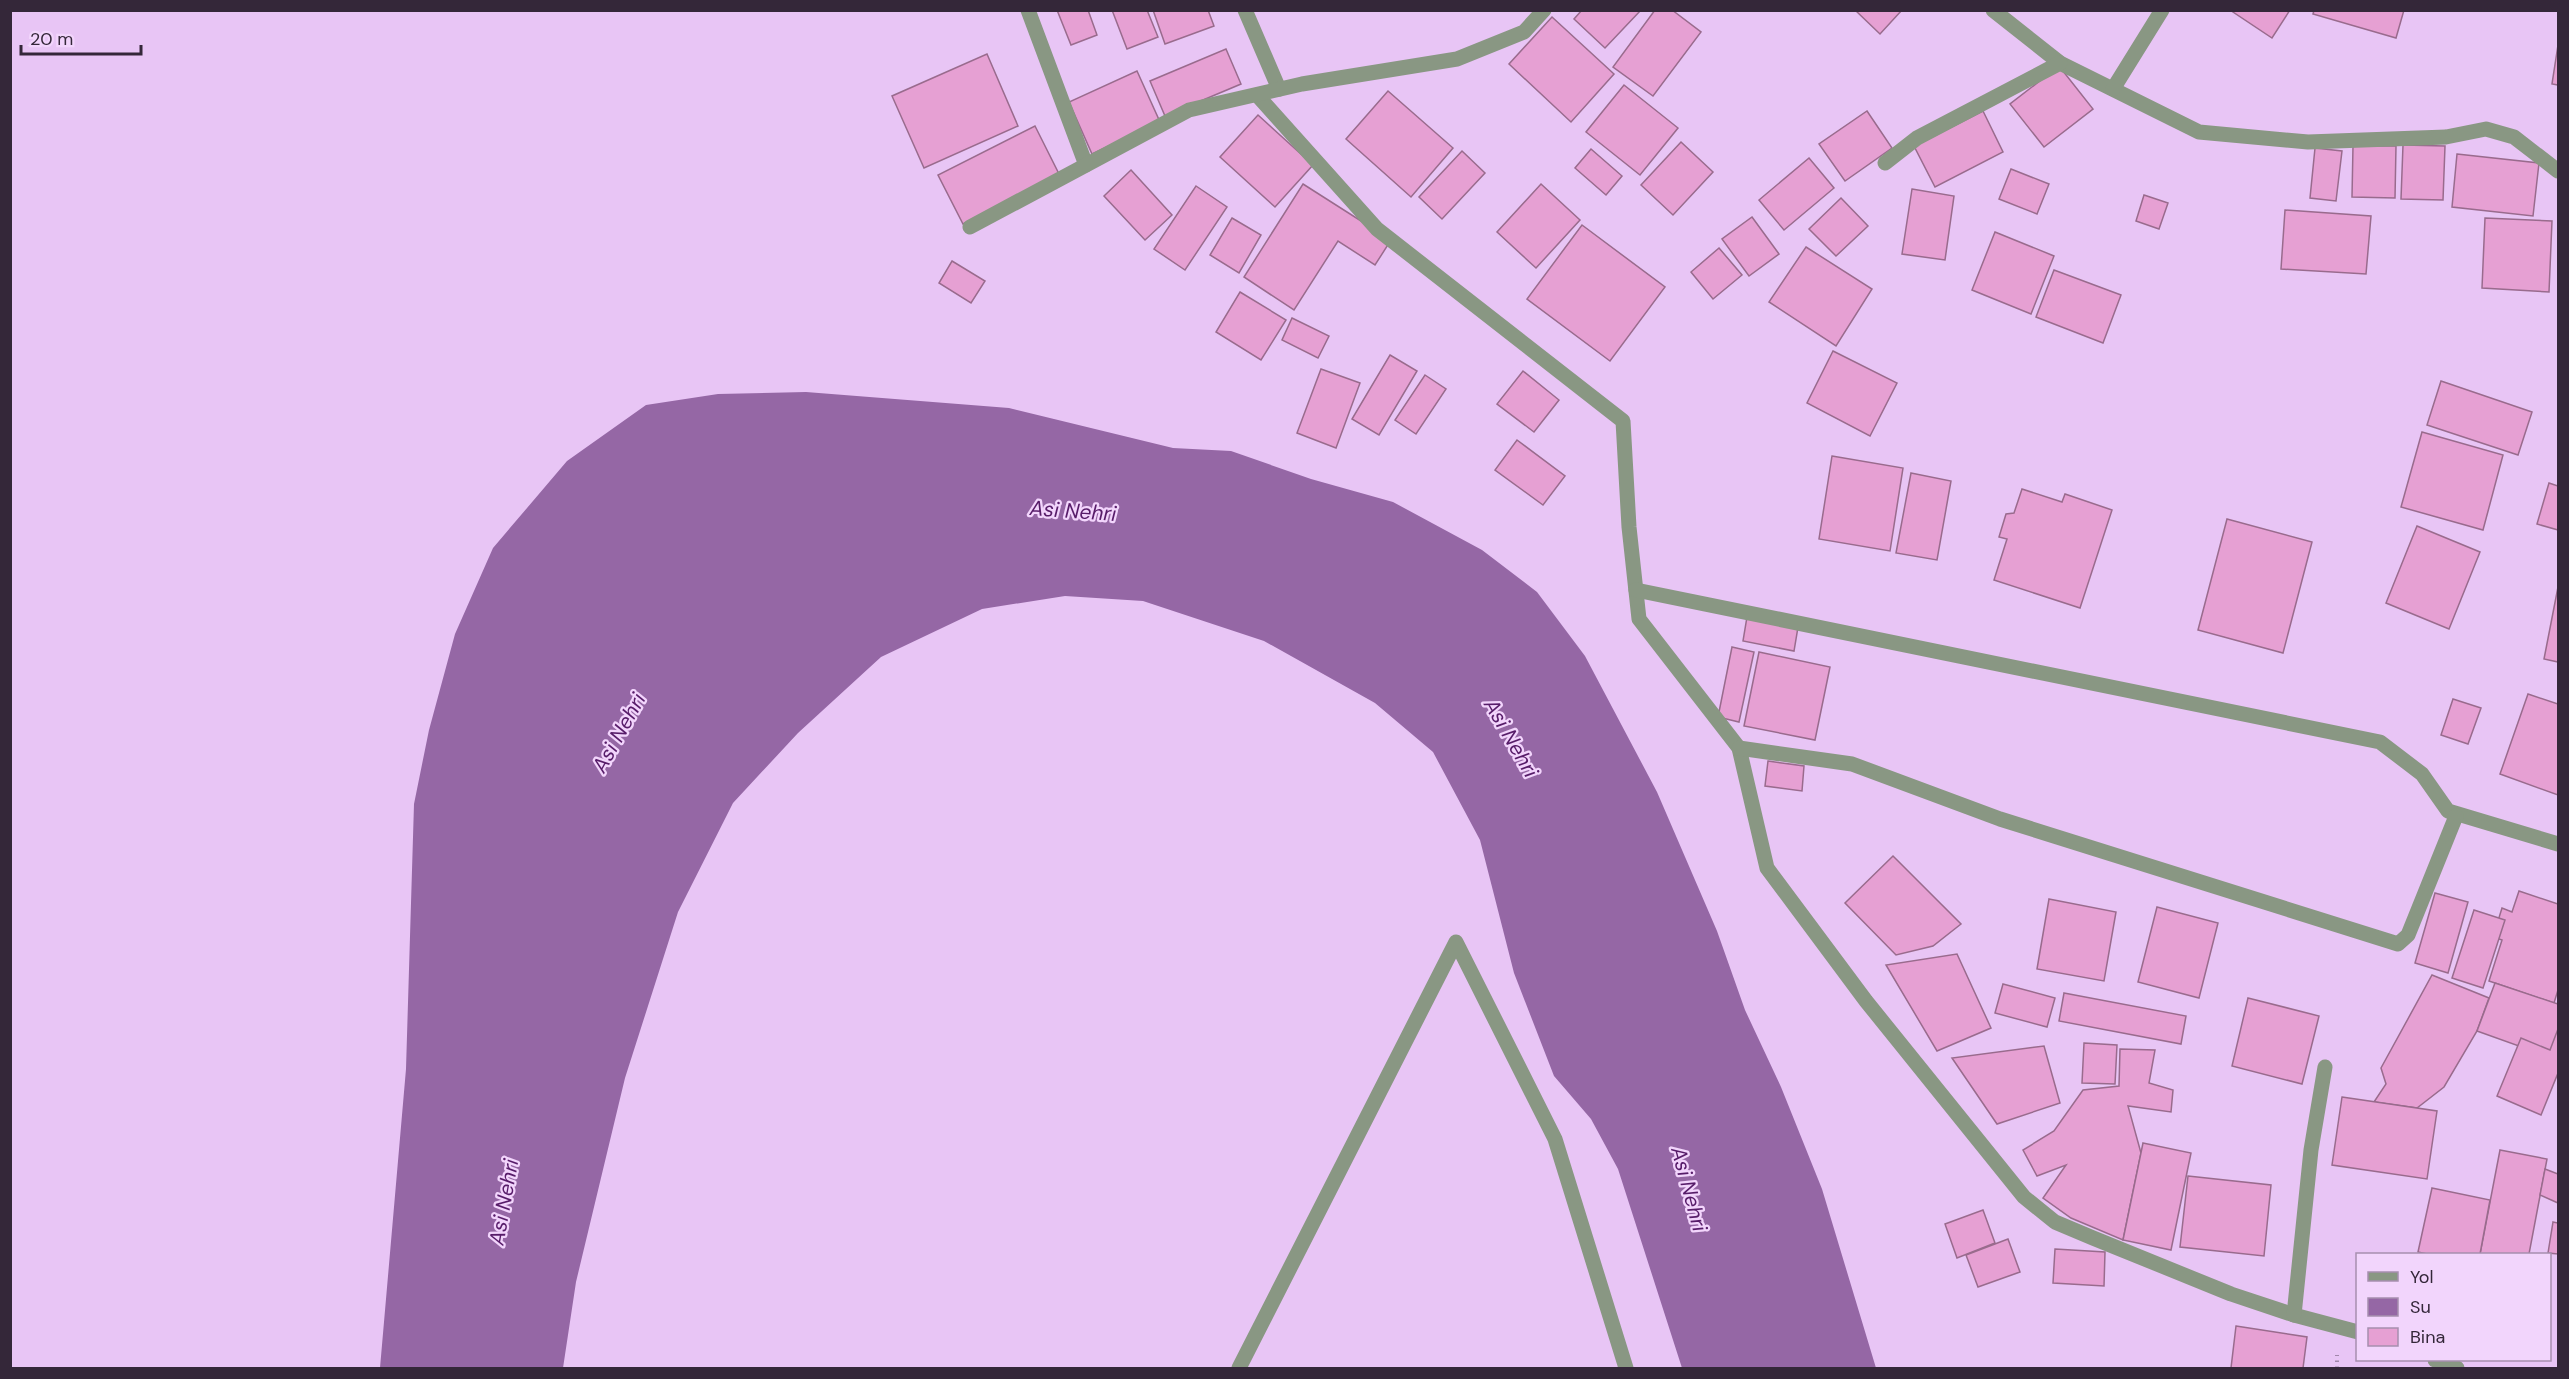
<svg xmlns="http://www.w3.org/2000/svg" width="2569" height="1379" viewBox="0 0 2569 1379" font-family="'DM Sans',sans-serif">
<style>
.water{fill:#9567a5}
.building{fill:#e6a0d3;stroke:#996b8d;stroke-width:1.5}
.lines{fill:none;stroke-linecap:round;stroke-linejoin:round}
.path{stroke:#a086aa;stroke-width:4;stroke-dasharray:1.5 4.5;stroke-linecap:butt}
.minor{stroke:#899783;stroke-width:15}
.labels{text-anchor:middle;stroke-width:4.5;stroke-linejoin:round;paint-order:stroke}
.water-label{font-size:21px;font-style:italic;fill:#571c69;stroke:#f2d5fc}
</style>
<rect width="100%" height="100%" fill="#e8c5f5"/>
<polygon class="water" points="806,392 1009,408 1173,448 1231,451 1311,479 1393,502 1482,550 1537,592 1585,656 1657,792 1717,931 1745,1010 1781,1087 1822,1189 1876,1368 1682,1368 1618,1169 1591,1119 1554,1076 1514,973 1480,840 1433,752 1375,703 1264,641 1143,601 1065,596 982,609 881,657 798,733 733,803 678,912 625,1078 576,1282 563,1368 380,1368 406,1069 414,804 429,730 455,634 493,548 567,461 646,405 718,394"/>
<g class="building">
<polygon points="1057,10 1088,10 1097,35 1071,45"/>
<polygon points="1112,10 1147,10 1158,37 1127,49"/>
<polygon points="1153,10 1208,10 1214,26 1165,44"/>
<polygon points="1582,10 1641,10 1605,48 1574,19"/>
<polygon points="1655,10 1672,10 1701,32 1653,96 1613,67"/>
<polygon points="1855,10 1902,10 1880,34"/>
<polygon points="2230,10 2290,10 2272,38"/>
<polygon points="2314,10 2404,10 2396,38 2313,14"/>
<polygon points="1552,17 1614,74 1571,122 1509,64"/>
<polygon points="2558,45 2558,85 2552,84"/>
<polygon points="1226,49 1241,84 1165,116 1150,81"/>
<polygon points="987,54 1018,126 924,168 892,96"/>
<polygon points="2059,66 2093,109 2044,147 2010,104"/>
<polygon points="1137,71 1160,122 1092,154 1069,102"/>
<polygon points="1624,85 1678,128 1640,175 1586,132"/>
<polygon points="1388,91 1453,148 1411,197 1346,139"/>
<polygon points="1867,111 1892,148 1845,181 1819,144"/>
<polygon points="1983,111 2003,152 1935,187 1914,146"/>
<polygon points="1258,115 1313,165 1275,207 1220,157"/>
<polygon points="1035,126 1059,174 963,224 938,175"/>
<polygon points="1681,142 1713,172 1673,215 1641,185"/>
<polygon points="2403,145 2445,146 2443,200 2401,199"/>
<polygon points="2353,146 2396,146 2395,198 2352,197"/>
<polygon points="2315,148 2342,151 2336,201 2310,198"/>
<polygon points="1591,149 1622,176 1606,195 1575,168"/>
<polygon points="1462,151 1485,173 1442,219 1419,197"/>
<polygon points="2457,154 2539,163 2533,216 2452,207"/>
<polygon points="1809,158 1834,188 1784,230 1759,200"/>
<polygon points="2011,169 2049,184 2037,214 1999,199"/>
<polygon points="1131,170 1172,215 1145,240 1104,196"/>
<polygon points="1303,184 1391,240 1375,265 1338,241 1294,310 1244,277"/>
<polygon points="1541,184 1580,220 1536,268 1497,232"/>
<polygon points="1196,186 1227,207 1185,270 1154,249"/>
<polygon points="1912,189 1954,196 1945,260 1902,254"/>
<polygon points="2144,195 2168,203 2159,229 2136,221"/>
<polygon points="1841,198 1868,226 1836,256 1809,229"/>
<polygon points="2285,210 2371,216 2366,274 2281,269"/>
<polygon points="1752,217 1779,254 1749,276 1722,239"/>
<polygon points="1232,218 1261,235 1239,273 1210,255"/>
<polygon points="2485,218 2552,221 2549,292 2482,288"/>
<polygon points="1582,225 1665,287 1610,361 1527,299"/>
<polygon points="1995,232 2054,256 2031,314 1972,290"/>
<polygon points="1806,247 1872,289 1836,346 1769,302"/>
<polygon points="1719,248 1742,275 1713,299 1691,272"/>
<polygon points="952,261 985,281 971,303 939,283"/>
<polygon points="2054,270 2121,295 2103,343 2036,317"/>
<polygon points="1240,292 1286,320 1261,360 1216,332"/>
<polygon points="1292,318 1329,336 1318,358 1282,340"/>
<polygon points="1833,351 1897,383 1870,436 1807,403"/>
<polygon points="1390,355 1417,371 1379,435 1352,419"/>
<polygon points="1321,369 1360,383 1336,448 1297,433"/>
<polygon points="1523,371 1559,400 1534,432 1497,404"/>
<polygon points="1425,375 1446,389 1416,434 1395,420"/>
<polygon points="2441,381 2532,412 2518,455 2427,425"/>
<polygon points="2422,432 2503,455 2483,530 2401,507"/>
<polygon points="1517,440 1565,476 1543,505 1495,470"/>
<polygon points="1832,456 1903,468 1890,551 1819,539"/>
<polygon points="1911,473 1951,481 1937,560 1896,553"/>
<polygon points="2549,483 2558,486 2558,530 2537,524"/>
<polygon points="2022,489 2062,502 2065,494 2112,510 2080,608 1994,580 2007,539 1999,537 2006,514 2014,513"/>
<polygon points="2227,519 2312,542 2283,653 2198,630"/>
<polygon points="2417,526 2480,552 2449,629 2386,603"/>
<polygon points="2558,587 2558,662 2544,659"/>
<polygon points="1747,617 1798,627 1794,651 1743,641"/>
<polygon points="1732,647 1754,652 1739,722 1718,717"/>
<polygon points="1759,652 1830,667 1815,740 1744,726"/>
<polygon points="2528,694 2558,704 2558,795 2500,774"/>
<polygon points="2453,699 2481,708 2468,744 2441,735"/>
<polygon points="1768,761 1804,766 1802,791 1765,786"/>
<polygon points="1893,856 1961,924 1933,946 1896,955 1845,903"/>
<polygon points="2519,891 2558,904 2558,990 2554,1003 2489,981 2502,940 2493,937 2502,908 2512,912"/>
<polygon points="2435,893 2468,902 2448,973 2415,963"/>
<polygon points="2049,899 2116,912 2104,981 2037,969"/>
<polygon points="2157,907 2218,923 2199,998 2138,982"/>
<polygon points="2474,910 2505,920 2483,988 2452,978"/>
<polygon points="1957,954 1991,1028 1937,1051 1886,965"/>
<polygon points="2432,975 2489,998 2477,1031 2444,1087 2417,1108 2374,1102 2386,1084 2381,1068"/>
<polygon points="2495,983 2558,1004 2558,1060 2477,1031"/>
<polygon points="2003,984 2055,998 2047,1027 1995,1013"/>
<polygon points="2064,993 2186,1016 2181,1044 2059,1021"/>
<polygon points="2248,998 2319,1016 2302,1084 2232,1066"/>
<polygon points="2558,1029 2558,1073 2541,1115 2497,1096 2521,1038 2550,1050"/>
<polygon points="2084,1043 2117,1045 2115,1084 2082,1083"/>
<polygon points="2044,1046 2060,1103 1997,1124 1952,1058"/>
<polygon points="2120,1049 2155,1050 2149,1083 2173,1090 2171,1112 2128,1106 2141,1153 2123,1240 2071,1218 2043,1198 2066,1165 2037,1176 2023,1150 2054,1131 2083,1090 2119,1086"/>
<polygon points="2342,1097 2437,1111 2427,1179 2332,1165"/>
<polygon points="2143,1143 2191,1153 2171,1250 2123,1240"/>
<polygon points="2500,1150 2547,1159 2529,1254 2480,1254"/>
<polygon points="2545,1169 2558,1174 2558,1203 2540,1195"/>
<polygon points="2188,1176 2271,1185 2264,1256 2180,1247"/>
<polygon points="2432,1188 2490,1200 2480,1254 2427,1254 2418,1252"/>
<polygon points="1983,1210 1995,1243 1957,1258 1945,1224"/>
<polygon points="2553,1222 2558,1223 2558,1254 2548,1253"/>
<polygon points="2008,1239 2020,1272 1978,1287 1966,1255"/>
<polygon points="2055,1249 2105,1252 2104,1286 2053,1283"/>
<polygon points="2236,1326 2307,1337 2303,1368 2231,1368"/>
</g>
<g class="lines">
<polyline class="path" points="2337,1368 2337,1355"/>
<g class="minor">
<polyline points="1028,10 1086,165"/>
<polyline points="1245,10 1279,89"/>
<polyline points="1993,10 2060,63 2199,132 2308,142 2446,137 2486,129 2514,137 2558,171"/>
<polyline points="2113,89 2162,10"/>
<polyline points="1257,95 1377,229 1623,421 1629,527 1639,619 1739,748 1767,868 1866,1001 2024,1197 2055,1222 2093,1238 2231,1294 2294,1315 2358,1332"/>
<polyline points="1885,163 1917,138 2060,63"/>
<polyline points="970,227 1189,110 1302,84 1457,59 1524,32 1544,10"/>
<polyline points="1636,590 2380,742 2422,774 2448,811 2558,844"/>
<polyline points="1739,748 1852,764 2000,819 2398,944 2408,935 2456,816"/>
<polyline points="2294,1315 2311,1150 2325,1067"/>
<polyline points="2435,1360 2457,1368"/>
<polyline points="1239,1368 1456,942 1555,1139 1626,1368"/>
</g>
</g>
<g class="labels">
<g class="water-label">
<text transform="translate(1073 511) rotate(4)" y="7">Asi Nehri</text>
<text transform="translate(619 733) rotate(-61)" y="7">Asi Nehri</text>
<text transform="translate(1511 738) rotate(60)" y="7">Asi Nehri</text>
<text transform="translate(1689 1189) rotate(75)" y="7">Asi Nehri</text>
<text transform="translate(504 1202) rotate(-80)" y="7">Asi Nehri</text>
</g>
</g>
<rect width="2569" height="1379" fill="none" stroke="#342739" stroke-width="24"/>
<rect x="2356" y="1253" width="195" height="108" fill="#f2d5fc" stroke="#a68fae" stroke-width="1.5"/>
<rect x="2368" y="1272" width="30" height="9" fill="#899783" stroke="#a68fae" stroke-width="1.5"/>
<text x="2410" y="1283" font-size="18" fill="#342739">Yol</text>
<rect x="2368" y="1298" width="30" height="18" fill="#9567a5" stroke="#a68fae" stroke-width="1.5"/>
<text x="2410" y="1313" font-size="18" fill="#342739">Su</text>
<rect x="2368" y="1328" width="30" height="18" fill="#e6a0d3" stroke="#a68fae" stroke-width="1.5"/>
<text x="2410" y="1343" font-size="18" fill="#342739">Bina</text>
<path d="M21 45v9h120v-9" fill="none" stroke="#342739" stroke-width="3"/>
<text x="30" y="45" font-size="18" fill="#342739" stroke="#f2d5fc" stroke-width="4.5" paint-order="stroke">20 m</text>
</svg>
